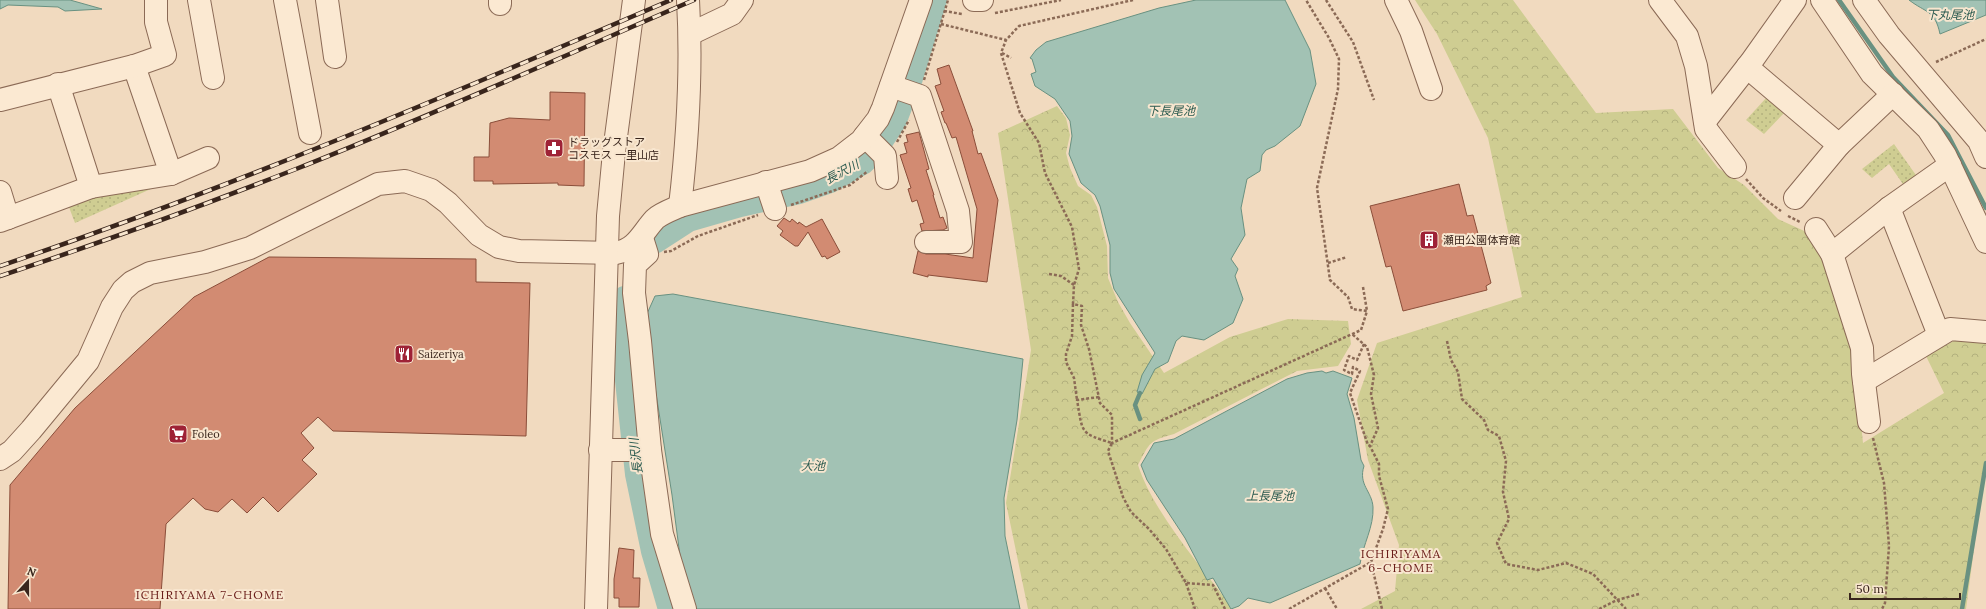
<svg xmlns="http://www.w3.org/2000/svg" width="1986" height="609" viewBox="0 0 1986 609" font-family="Lora,'Noto Sans JP',serif">
<style>
.forest{fill:url(#forest-crowns)}
.park{fill:url(#park-dots)}
.water{fill:#a2c2b4;stroke:#699181}
.lines{fill:none;stroke-linecap:round;stroke-linejoin:round}
.stream{stroke:#699181;stroke-width:4.5}
.river{stroke:#a2c2b4;stroke-width:26}
.building{fill:#d28b72;stroke:#8b4e3a}
.minor-casing{stroke:#8b6a56;stroke-width:24}
.path{stroke:#8b6a56;stroke-width:2.5;stroke-dasharray:3 2;stroke-linecap:butt}
.minor{stroke:#fbe9d2;stroke-width:22}
.rail-casing{stroke:#39251c;stroke-width:4.5}
.rail{stroke:#f8e6cf;stroke-width:3;stroke-dasharray:9;stroke-linecap:butt}
.labels{text-anchor:middle;stroke-width:4;stroke-linejoin:round;paint-order:stroke}
.poi-label{font-size:11px;fill:#39251c;stroke:#f8e6cf;text-anchor:start}
.water-label{font-size:12px;font-style:italic;fill:#2a5a4f;stroke:#f8e6cf}
.neighbourhood-label{font-size:12px;letter-spacing:1px;fill:#691c18;stroke:#f8e6cf}
</style>
<defs>
<pattern id="forest-crowns" width="20" height="18" patternUnits="userSpaceOnUse"><rect width="20" height="18" fill="#cfcd92"/><path d="M2 6a3 3 0 1 1 6 0M12 15a3 3 0 1 1 6 0" fill="none" stroke="#b2b07d"/></pattern>
<pattern id="park-dots" width="8" height="8" patternUnits="userSpaceOnUse"><rect width="8" height="8" fill="#cfcd92"/><path d="M2 2h.1M6 6h.1" fill="none" stroke="#b2b07d" stroke-width="1.8" stroke-linecap="round"/></pattern>
</defs>
<rect width="100%" height="100%" fill="#f1dabf"/>
<g class="forest">
<polygon points="1415,0 1513,0 1596,113 1673,109 1718,168 1744,185 1778,219 1813,235 1827,260 1832,292 1854,357 1863,443 1944,393 1926,356 1959,338 1986,341 1986,459 1966,609 1361,609 1395,591 1399,545 1368,460 1357,400 1377,343 1522,297 1488,138 1437,34"/>
<path d="M1057 106 1066 118 1070 135 1066 153 1070 168 1078 186 1091 195 1097 207 1107 246 1108 278 1118 302 1130 323 1164 373 1230 337 1288 319 1348 321 1351 344 1338 366 1297 371 1174 434C1149 441 1150 442 1138 465 1154 514 1202 567 1233 609H1028L1006 503 1031 350 998 133Z"/>
</g>
<g class="park">
<polygon points="1767,97 1786,111 1764,134 1746,120"/>
<polygon points="1894,144 1918,178 1905,187 1889,164 1872,178 1862,169"/>
<polygon points="152,181 153,188 75,223 67,202"/>
</g>
<g class="water">
<polygon points="0,0 70,0 102,9 65,11 58,7 8,5 0,9"/>
<polygon points="1196,0 1285,0 1310,50 1316,84 1300,126 1275,146 1266,150 1262,155 1260,171 1247,179 1241,208 1245,235 1231,259 1238,269 1235,276 1243,299 1233,323 1204,340 1182,336 1176,341 1168,362 1155,369 1142,394 1137,392 1142,375 1155,353 1114,289 1110,273 1110,245 1100,206 1095,195 1081,183 1069,154 1072,136 1070,121 1055,99 1035,86 1031,74 1036,72 1032,59 1030,58 1036,50 1046,42 1159,8"/>
<path d="M1909 0H1986V15L1940 34C1935 10 1926 13 1909 0Z"/>
<polygon points="673,294 1023,359 1017,420 1004,498 1005,536 1020,609 693,609 682,571 672,495 646,330 646,316 655,296"/>
<path d="M1322 371 1326 373 1333 371 1352 378 1347 394 1354 418 1361 460 1364 466C1358 485 1372 491 1373 507 1374 527 1363 544 1360 564L1270 603 1248 598 1239 606 1231 609 1213 578 1207 580 1185 538 1147 480 1141 465 1154 443 1174 439 1287 379 1307 373Z"/>
</g>
<g class="lines">
<g class="stream">
<polyline points="1839,0 1893,77 1948,135 1986,208"/>
<polyline points="1140,393 1135,405 1140,419"/>
<polyline points="1962,609 1986,463"/>
</g>
<g class="river">
<polyline points="654,241 688,219 740,204 799,191 830,180 862,162 874,150 894,120 910,78 934,0"/>
<polyline points="625,299 627,371 638,474 654,551 671,609"/>
</g>
</g>
<g class="building">
<polygon points="949,65 973,131 972,131 978,154 981,153 998,200 987,282 928,275 928,277 913,273 918,251 926,254 945,254 973,258 977,209 956,137 952,138 946,123 945,123 941,112 944,111 935,86 941,84 937,69"/>
<polygon points="550,92 585,93 584,186 558,185 558,183 493,184 493,181 474,181 474,157 489,157 490,123 509,118 550,120"/>
<polygon points="919,132 929,169 926,170 934,195 933,195 940,218 943,217 947,228 943,230 922,231 920,224 924,223 917,200 912,202 908,189 911,188 900,155 907,153 904,143 908,142 906,135"/>
<polygon points="1459,184 1467,216 1473,215 1491,283 1486,286 1487,290 1403,311 1391,266 1386,267 1370,206"/>
<polygon points="784,218 790,222 792,219 798,224 799,222 806,227 822,219 840,252 827,259 825,256 822,257 808,232 798,246 795,246 780,235 783,231 777,226"/>
<polygon points="269,257 476,259 476,282 530,283 526,436 333,431 318,417 301,433 314,448 302,460 317,474 278,512 263,497 247,513 232,499 218,512 205,509 193,498 166,524 160,609 8,609 10,485 75,408 194,297"/>
<polygon points="619,548 634,550 633,578 640,578 639,607 619,607 619,598 614,598 614,579"/>
</g>
<g class="lines">
<defs>
<g id="minor">
<polyline points="199,0 213,78"/>
<polyline points="285,0 310,133"/>
<polyline points="327,0 335,57"/>
<polyline points="500,0 500,4"/>
<polyline points="974,0 982,0"/>
<polyline points="1396,0 1411,31 1431,89"/>
<polyline points="1660,0 1687,36 1696,66 1706,129 1735,167"/>
<polyline points="1822,0 1872,74 1928,129 1945,155 1986,242"/>
<polyline points="1864,0 1889,35 1979,141 1986,157"/>
<polyline points="690,34 732,14 742,0"/>
<polyline points="134,66 171,174"/>
<polyline points="1747,67 1839,145 1893,94"/>
<polyline points="58,84 91,187"/>
<polyline points="891,86 920,96 958,211 961,242 926,242"/>
<polyline points="0,100 134,66 165,55 156,22 156,0"/>
<polyline points="1705,121 1751,62 1795,0"/>
<polyline points="865,136 885,156 887,178"/>
<polyline points="766,182 775,209"/>
<polyline points="0,192 8,218"/>
<polyline points="1795,198 1839,145"/>
<path d="M680 206C688 137 692 69 688 0"/>
<polyline points="1889,208 1939,335"/>
<polyline points="0,221 91,187 171,174 208,158"/>
<polyline points="1816,229 1832,254 1862,348 1863,374 1869,422"/>
<polyline points="642,238 647,254 635,265 634,293 640,341 650,450 662,534 685,609"/>
<polyline points="1832,254 1889,208 1950,165"/>
<polyline points="1864,381 1950,329 1986,332"/>
<polyline points="600,450 650,450"/>
<path d="M0 459 12 451 31 430 88 361 112 307 123 290 132 282 150 273 205 262 250 248 378 184 405 181 431 190 448 203 479 235 499 247 519 251 616 253C637 249 642 233 655 219 662 213 671 210 680 206L810 171 839 158 861 141 878 119 883 108 921 0"/>
<polyline points="596,609 608,216 614,152 634,0"/>
</g>
</defs>
<use href="#minor" class="minor-casing"/>
<g class="path">
<polyline points="1133,0 1019,26 1006,40 1001,53 1020,113 1039,143 1045,173 1072,227 1079,269 1074,285 1073,304 1082,306 1081,325 1089,349 1100,403 1112,415 1112,443 1361,330 1367,311 1352,309 1348,297 1330,280 1317,188 1338,89 1339,59 1329,38 1306,0"/>
<polyline points="1326,0 1353,42 1374,100"/>
<polyline points="944,11 962,14"/>
<polyline points="995,13 1061,0"/>
<polyline points="941,24 1006,40"/>
<polyline points="1002,53 1011,58"/>
<polyline points="1936,62 1986,39"/>
<polyline points="924,80 948,0"/>
<polyline points="897,142 909,120"/>
<polyline points="1746,179 1763,198 1781,211"/>
<polyline points="791,205 850,185 868,171"/>
<polyline points="1788,216 1800,222"/>
<polyline points="664,252 671,251 698,236 758,215"/>
<polyline points="1328,263 1347,257"/>
<polyline points="1049,274 1061,276 1074,285"/>
<polyline points="1363,287 1367,311"/>
<polyline points="1073,304 1072,336 1066,354 1066,362 1074,378 1077,400"/>
<polyline points="1447,341 1451,360 1458,372 1462,399 1484,420 1488,430 1499,436 1506,461 1503,492 1509,519 1497,543 1506,564 1538,570 1566,563 1593,574 1626,609"/>
<polyline points="1364,344 1357,360 1349,356 1344,370 1352,374 1353,367 1360,371 1350,393 1368,445 1370,446"/>
<path d="M1099 397 1077 400C1083 433 1079 433 1112 443L1108 451 1123 497 1131 512 1149 529 1166 549 1186 583 1213 585 1225 609"/>
<polyline points="1873,438 1884,483 1889,546 1885,603 1882,609"/>
<polyline points="1371,562 1382,609"/>
<polyline points="1186,583 1195,609"/>
<polyline points="1325,588 1337,609"/>
<polyline points="1289,609 1371,562 1383,529 1388,509 1379,476 1379,464 1370,446 1378,428 1371,394 1374,375 1367,347 1352,334"/>
<polyline points="1599,609 1617,600 1639,594"/>
</g>
<use href="#minor" class="minor"/>
<defs>
<g id="rail">
<path d="M0 266C228 189 449 95 671 0"/>
<path d="M0 276C100 243 199 207 296 169 430 116 562 57 694 0"/>
</g>
</defs>
<use href="#rail" class="rail-casing"/>
<use href="#rail" class="rail"/>
</g>
<defs>
<symbol id="pharmacy-square" viewBox="-11 -11 22 22"><rect x="-9" y="-9" width="18" height="18" rx="4" fill="#9e2236" stroke="#f8e6cf"/><path d="M-2-6h4v4h4v4h-4v4h-4v-4h-4v-4h4Z" fill="#fff"/></symbol>
<symbol id="building-square" viewBox="-11 -11 22 22"><rect x="-9" y="-9" width="18" height="18" rx="4" fill="#9e2236" stroke="#f8e6cf"/><path d="M-4-6H4V6H1V3H-1V6H-4ZM-2.5-4.3h1.7v1.8h-1.7ZM.8-4.3h1.7v1.8H.8ZM-2.5-1h1.7V.8h-1.7ZM.8-1h1.7V.8H.8Z" fill="#fff"/></symbol>
<symbol id="restaurant-square" viewBox="-11 -11 22 22"><rect x="-9" y="-9" width="18" height="18" rx="4" fill="#9e2236" stroke="#f8e6cf"/><path d="M-5-6h1v4h1v-4h1v4h1v-4h1v5L-1.5 .5V6h-2V.5L-5-1ZM5-6V6H3V1.5H1.5Q1.5-4 5-6Z" fill="#fff"/></symbol>
<symbol id="supermarket-square" viewBox="-11 -11 22 22"><rect x="-9" y="-9" width="18" height="18" rx="4" fill="#9e2236" stroke="#f8e6cf"/><path d="M-6-5.5h2.5l.6 2H6L4.5 2H-2.5L-4.4-4H-6ZM-1.5 3.2a1.3 1.3 0 1 0 .1 0ZM3 3.2a1.3 1.3 0 1 0 .1 0Z" fill="#fff"/></symbol>
</defs>
<g fill-rule="evenodd">
<use href="#pharmacy-square" x="543" y="137" width="22" height="22"/>
<use href="#building-square" x="1418" y="229" width="22" height="22"/>
<use href="#restaurant-square" x="393" y="343" width="22" height="22"/>
<use href="#supermarket-square" x="167" y="423" width="22" height="22"/>
</g>
<g class="labels">
<g class="poi-label">
<text x="568" y="146">ドラッグストア<tspan x="568" dy="13">コスモス 一里山店</tspan></text>
<text x="1443" y="244">瀬田公園体育館</text>
<text x="418" y="358">Saizeriya</text>
<text x="192" y="438">Foleo</text>
</g>
<g class="water-label">
<text x="1950" y="19">下丸尾池</text>
<text x="1171" y="115">下長尾池</text>
<text transform="translate(842 172) rotate(-28)" y="4">長沢川</text>
<text transform="translate(636 456) rotate(-97)" y="4">長沢川</text>
<text x="813" y="470">大池</text>
<text x="1270" y="500">上長尾池</text>
</g>
<g class="neighbourhood-label">
<text x="1401" y="558">ICHIRIYAMA<tspan x="1401" dy="14">6-CHOME</tspan></text>
<text x="210" y="599">ICHIRIYAMA 7-CHOME</text>
</g>
</g>
<g transform="translate(28 581) rotate(21)" stroke="#f8e6cf" stroke-width="3" paint-order="stroke">
<path d="M0-3L7 15L0 10L-7 15Z" fill="#39251c"/>
<text y="-6" font-size="11" font-weight="bold" text-anchor="middle" fill="#39251c">N</text>
</g>
<path d="M1850 593v6h110v-6" fill="none" stroke="#39251c" stroke-width="2"/>
<text x="1856" y="593" font-size="12" fill="#39251c" stroke="#f8e6cf" stroke-width="3" paint-order="stroke">50 m</text>
</svg>
